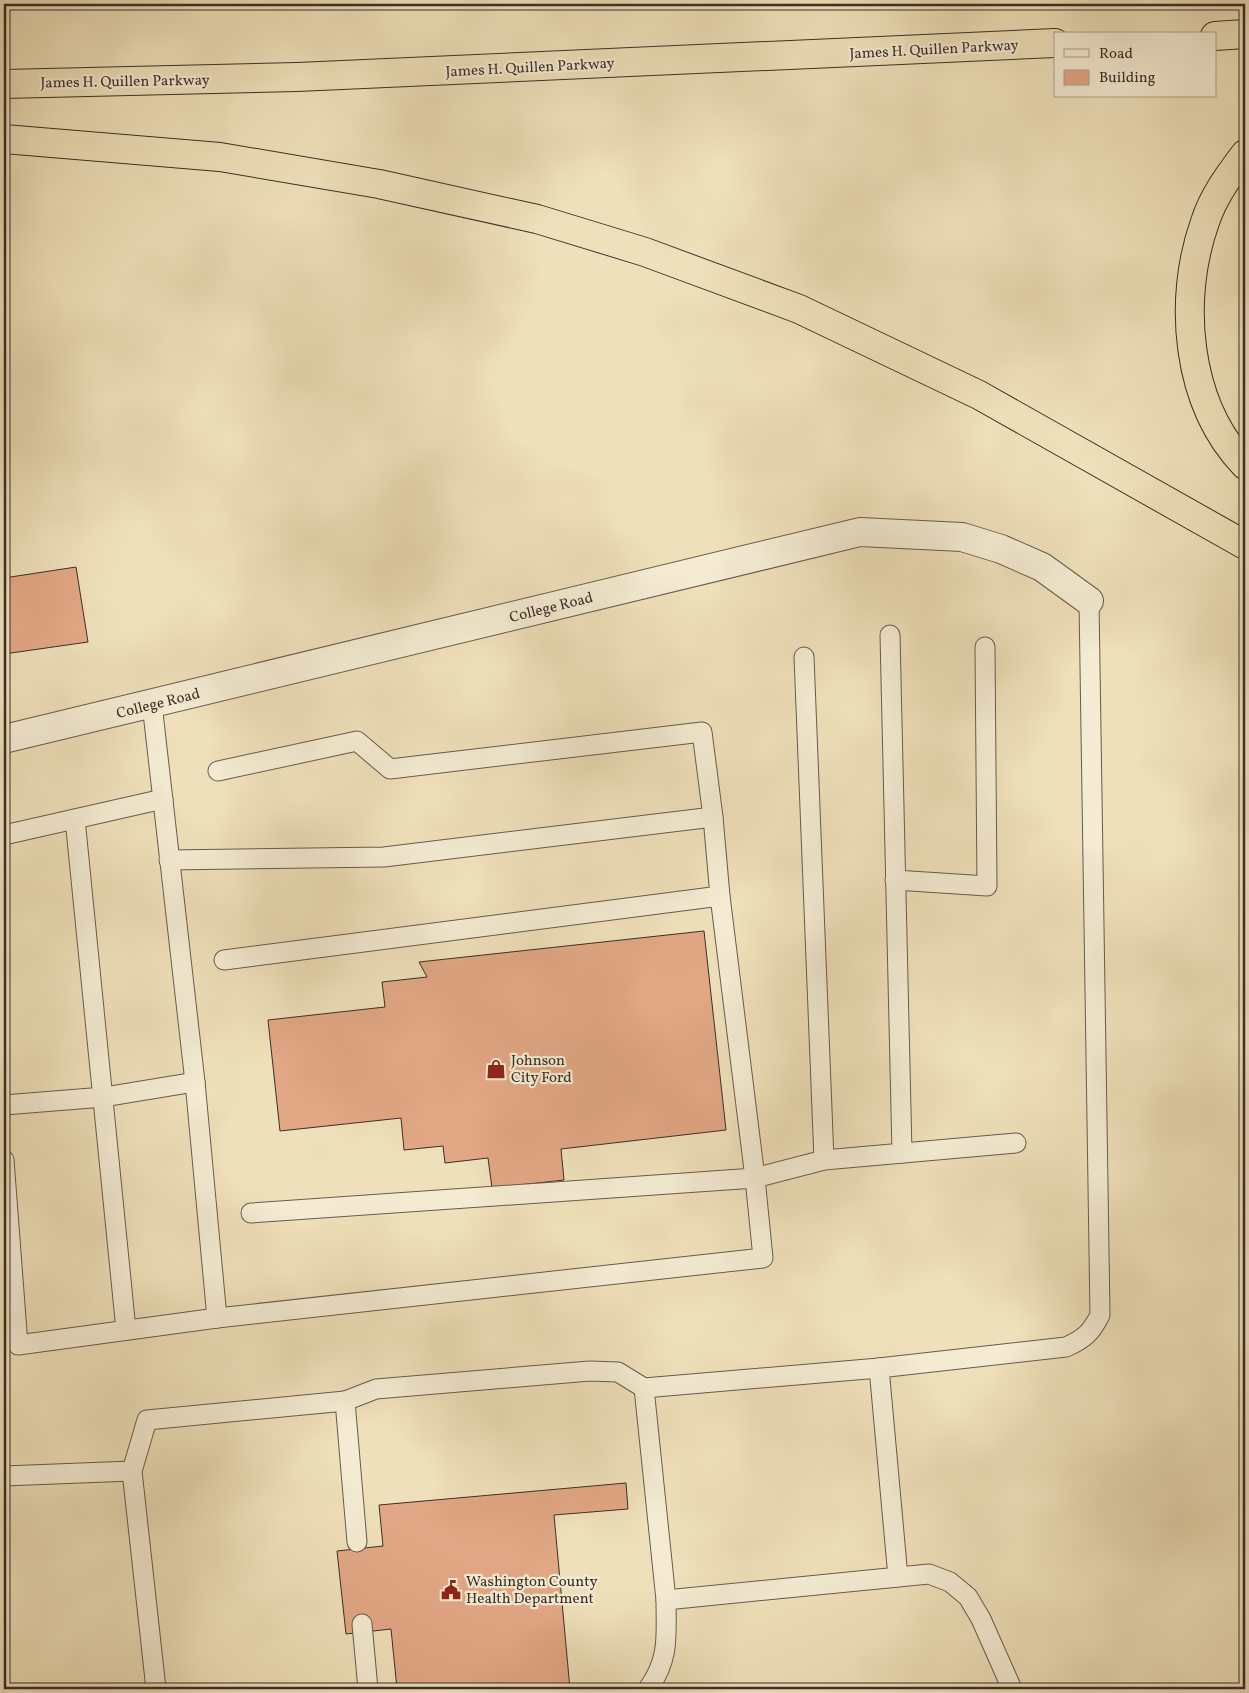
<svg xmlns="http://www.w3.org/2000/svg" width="1249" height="1693" viewBox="0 0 1249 1693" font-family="Vollkorn,serif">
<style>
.building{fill:#e2a785;stroke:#3b2f29}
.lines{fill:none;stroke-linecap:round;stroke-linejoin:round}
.lane-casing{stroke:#685b4d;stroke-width:21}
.street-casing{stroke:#685b4d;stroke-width:30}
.highway-casing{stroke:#3b2f29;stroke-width:30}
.lane{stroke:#f4ebd2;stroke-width:19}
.street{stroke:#f4ebd2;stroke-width:28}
.highway{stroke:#eee0ba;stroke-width:28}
.labels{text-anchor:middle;stroke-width:4.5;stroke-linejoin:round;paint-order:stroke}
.street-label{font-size:15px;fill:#3b2f29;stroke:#f4ebd2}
.poi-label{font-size:15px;fill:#3b2f29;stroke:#f4ebd2;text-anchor:start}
</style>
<rect width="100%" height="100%" fill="#eee0ba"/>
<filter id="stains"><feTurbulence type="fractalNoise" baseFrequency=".004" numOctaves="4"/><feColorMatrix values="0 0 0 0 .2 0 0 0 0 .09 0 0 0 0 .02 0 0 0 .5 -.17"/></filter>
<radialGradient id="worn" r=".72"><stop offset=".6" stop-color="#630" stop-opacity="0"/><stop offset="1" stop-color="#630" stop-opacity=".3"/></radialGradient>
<g class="building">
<polygon points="76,567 88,642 4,654 4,578"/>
<polygon points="704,931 726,1130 561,1149 564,1180 492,1188 488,1158 445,1163 443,1146 404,1150 401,1118 280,1131 268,1020 385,1007 382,982 427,977 419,962"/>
<polygon points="626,1483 628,1509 554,1515 570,1689 397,1689 391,1629 346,1634 337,1551 383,1546 379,1505"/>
</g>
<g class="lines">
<defs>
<g id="lane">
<polyline points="890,635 902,1153"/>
<polyline points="804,657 824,1160"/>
<polyline points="75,819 126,1330"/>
<polyline points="4,835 163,799"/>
<polyline points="169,860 384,857 713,817 702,732 390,769 357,741 218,771"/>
<polyline points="895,880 987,886 985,647"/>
<polyline points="224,960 720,896 713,817"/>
<polyline points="4,1105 104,1097 195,1082"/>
<polyline points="4,1160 18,1345 217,1318 195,1082 152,704"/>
<polyline points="251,1213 755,1178 720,896"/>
<polyline points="217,1318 763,1258 755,1178 824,1160 1016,1143"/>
<polyline points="644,1388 666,1600"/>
<polyline points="345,1401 376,1389 590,1371 618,1372 644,1388 879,1368"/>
<polyline points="4,1476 132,1471"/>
<path d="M898 1577 879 1368 1066 1347C1084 1339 1091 1333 1100 1315L1089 601"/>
<polyline points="362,1624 368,1689"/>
<polyline points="156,1689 132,1471 147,1420 345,1401 357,1542"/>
<path d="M648 1689C670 1658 666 1636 666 1600L929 1574 950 1582 968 1597 981 1619 1012 1689"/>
</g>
<polyline id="street" points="4,739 860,532 962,537 1001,549 1042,567 1089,601"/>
<g id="highway">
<polyline points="1215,36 1245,34"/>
<polyline points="4,84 297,77 1055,43"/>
<polyline points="4,139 220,157 379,184 537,219 645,252 799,309 979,395 1245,545"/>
<path d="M1245 154C1229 175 1213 197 1205 222 1177 300 1186 404 1245 465"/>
</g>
</defs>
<use href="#lane" class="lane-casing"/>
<use href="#street" class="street-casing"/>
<use href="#highway" class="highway-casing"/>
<use href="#lane" class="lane"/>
<use href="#street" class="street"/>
<use href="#highway" class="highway"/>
</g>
<defs>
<symbol id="shop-bare" viewBox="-9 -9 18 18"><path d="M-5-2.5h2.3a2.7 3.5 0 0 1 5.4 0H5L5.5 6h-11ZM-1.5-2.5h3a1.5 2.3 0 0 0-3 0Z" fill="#8f2418" stroke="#f4ebd2" stroke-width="2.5" paint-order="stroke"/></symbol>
<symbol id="civic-bare" viewBox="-9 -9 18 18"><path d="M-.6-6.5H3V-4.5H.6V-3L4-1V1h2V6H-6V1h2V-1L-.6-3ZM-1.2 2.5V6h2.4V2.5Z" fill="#8f2418" stroke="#f4ebd2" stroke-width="2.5" paint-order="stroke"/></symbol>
</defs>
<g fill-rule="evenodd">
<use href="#shop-bare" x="482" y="1055" width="28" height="28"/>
<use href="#civic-bare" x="437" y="1576" width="28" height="28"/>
</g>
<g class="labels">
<g class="street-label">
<text transform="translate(934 49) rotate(-3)" y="5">James H. Quillen Parkway</text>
<text transform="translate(530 67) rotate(-3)" y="5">James H. Quillen Parkway</text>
<text transform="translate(125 81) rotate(-1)" y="5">James H. Quillen Parkway</text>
<text transform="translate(551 607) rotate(-14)" y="5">College Road</text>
<text transform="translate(158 703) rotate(-14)" y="5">College Road</text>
</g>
<g class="poi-label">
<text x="511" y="1065">Johnson<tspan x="511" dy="17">City Ford</tspan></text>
<text x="466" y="1586">Washington County<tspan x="466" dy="17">Health Department</tspan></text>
</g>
</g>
<rect width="1249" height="1693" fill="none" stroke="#eee0ba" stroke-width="20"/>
<rect x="5" y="5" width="1239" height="1683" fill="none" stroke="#3b2f29" stroke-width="2.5"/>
<rect x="10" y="10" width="1229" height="1673" fill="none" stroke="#3b2f29"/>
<rect x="1054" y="32" width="162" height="65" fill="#f4ebd2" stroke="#aaa08e"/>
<rect x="1064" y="49" width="25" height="8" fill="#f4ebd2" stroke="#aaa08e"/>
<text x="1099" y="58" font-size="15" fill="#3b2f29">Road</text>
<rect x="1064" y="70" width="25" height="15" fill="#e2a785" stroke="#aaa08e"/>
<text x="1099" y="82" font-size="15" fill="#3b2f29">Building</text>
<rect width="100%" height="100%" filter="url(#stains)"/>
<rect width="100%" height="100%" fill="url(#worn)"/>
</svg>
